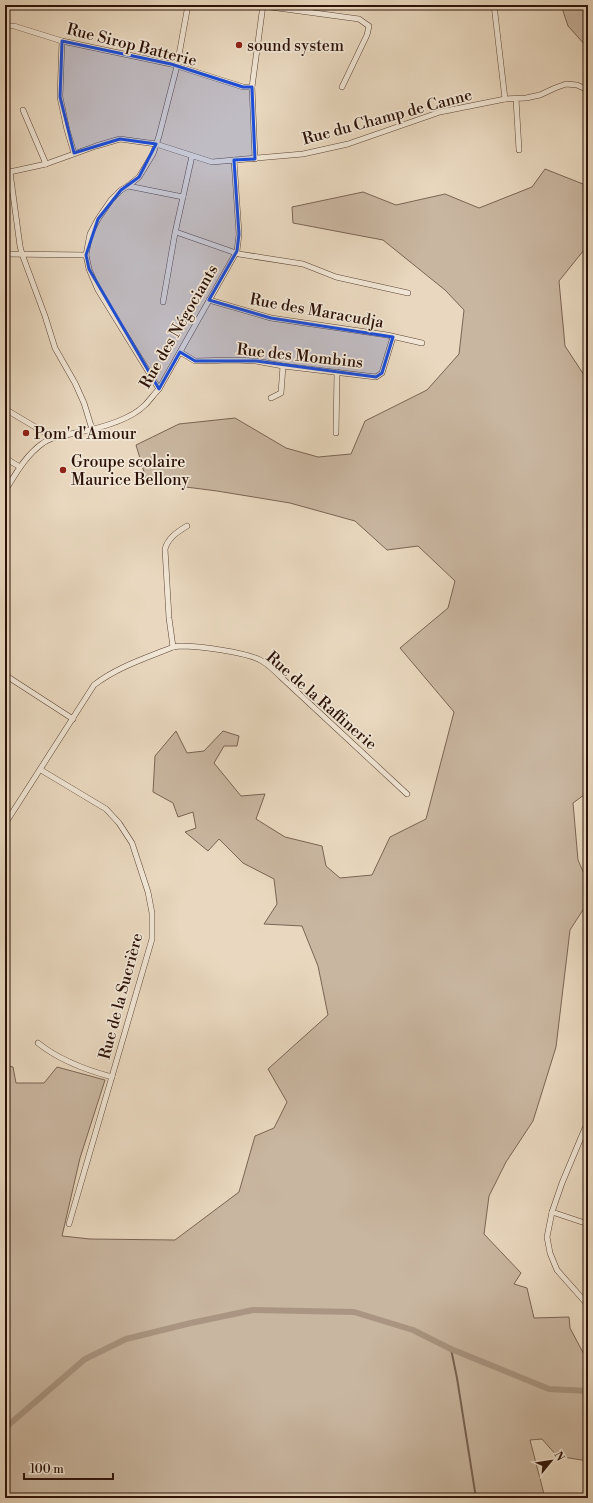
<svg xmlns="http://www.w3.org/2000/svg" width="593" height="1503" viewBox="0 0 593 1503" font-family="'Libre Bodoni',serif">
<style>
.green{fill:#c9b6a0;stroke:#7a6454}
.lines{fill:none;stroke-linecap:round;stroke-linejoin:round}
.stream{stroke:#776151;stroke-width:2}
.canal{stroke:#a99581;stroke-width:6}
.street-casing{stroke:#5b4436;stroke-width:6}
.street{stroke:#f1e6d5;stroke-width:5}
.marked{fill:#1d4ed8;fill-opacity:0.2;stroke:#1d4ed8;stroke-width:3;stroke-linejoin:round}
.poi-dot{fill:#8f2418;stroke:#f1e6d5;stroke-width:1.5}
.labels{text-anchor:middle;stroke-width:3.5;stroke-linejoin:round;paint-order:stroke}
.street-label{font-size:16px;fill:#2c1208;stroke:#f1e6d5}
.poi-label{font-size:16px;fill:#2c1208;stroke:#f1e6d5;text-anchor:start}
</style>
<rect width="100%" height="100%" fill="#e9d8bf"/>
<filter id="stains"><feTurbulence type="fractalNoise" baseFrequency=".005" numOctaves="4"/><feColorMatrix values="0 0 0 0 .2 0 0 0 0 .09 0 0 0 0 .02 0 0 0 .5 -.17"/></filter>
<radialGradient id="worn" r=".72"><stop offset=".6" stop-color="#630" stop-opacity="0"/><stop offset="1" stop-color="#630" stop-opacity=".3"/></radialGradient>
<g class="green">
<polygon points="561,5 588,5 588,46 586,46 568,26"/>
<polygon points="545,169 588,186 588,245 559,281 565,346 584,375 588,376 588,792 573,803 578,860 588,883 588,902 570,930 556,1047 533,1121 506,1162 489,1196 484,1234 521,1273 514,1284 527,1288 534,1318 569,1317 570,1328 588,1362 588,1461 557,1456 542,1439 530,1440 545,1498 5,1498 5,1065 13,1067 16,1083 44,1083 57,1067 105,1080 80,1158 62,1236 90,1239 175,1240 239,1192 255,1136 274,1128 287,1102 268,1069 328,1015 318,966 302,926 264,924 277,904 274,879 243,863 219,839 208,851 185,832 196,828 193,812 178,817 173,803 153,792 155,756 176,731 187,753 204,751 223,731 239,736 237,746 224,746 214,763 241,796 265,794 256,819 285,837 322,846 326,866 340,878 372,875 390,837 426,819 454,712 400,648 448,608 455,581 418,546 387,550 355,521 290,503 217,491 147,482 136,445 179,424 235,418 286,448 318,457 351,454 365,421 427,390 459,354 464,310 445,290 383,240 293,223 292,207 363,192 396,205 445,194 479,208 532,187"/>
</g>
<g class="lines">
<polyline class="stream" points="451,1349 457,1378 476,1498"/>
<polyline class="canal" points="5,1428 85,1359 126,1339 191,1323 253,1310 354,1312 413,1330 451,1349 549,1389 588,1391"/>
<defs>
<g id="street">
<polyline points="494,5 505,99"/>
<polyline points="263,6 359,19 369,26 367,35 342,87"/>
<polyline points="5,26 14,26 62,41 171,64 243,87 252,87"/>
<polyline points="62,41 60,97 67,130 74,153"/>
<polyline points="516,99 519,150"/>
<polyline points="23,110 46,164"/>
<polyline points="255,159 252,87 263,5"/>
<polyline points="10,172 20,246 22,254 45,316 55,348 75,383 84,403 92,429"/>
<polyline points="5,173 46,164 96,146 120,139 156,144 212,162 303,154 348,144 440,112 505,99 526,98 540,95 555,88 566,84 577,85 588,90"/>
<polyline points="128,186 183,197"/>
<polyline points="176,232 239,254 303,264 336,277 408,293"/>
<polyline points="5,254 86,255"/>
<polyline points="209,300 271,318 387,335 422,343"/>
<polyline points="163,302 175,233 192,156"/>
<polyline points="587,330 588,319"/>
<polyline points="180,352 195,361 235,360 256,361 283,366 376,377 382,373 393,337"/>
<polyline points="159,389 98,290 89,269 86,255 90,234 98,219 111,200 121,190 128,186 139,177 153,154 159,136 177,66 188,5"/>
<polyline points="271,398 281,393 283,366"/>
<polyline points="5,409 52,437"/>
<polyline points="336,433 337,372"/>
<polyline points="5,458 20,467"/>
<path d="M5 491C16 473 26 455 43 443 52 436 64 436 75 433 96 429 129 421 145 405 150 400 154 394 159 389L237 251 239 234 234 160"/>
<path d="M173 647 169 618 165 549C168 538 177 532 187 526"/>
<polyline points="5,675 73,719"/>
<polyline points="41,770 106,809 119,823 132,843 148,892 152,913 152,939 69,1224"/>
<path d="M5 824 94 685C117 667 146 658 173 647L180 646C198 646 247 652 262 661 269 665 275 671 281 677L407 794"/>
<path d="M38 1043C59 1060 86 1070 112 1077"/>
<polyline points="588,1121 562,1183 552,1212 547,1237 550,1253 557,1270 588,1305"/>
<polyline points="552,1212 588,1224"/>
</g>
</defs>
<use href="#street" class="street-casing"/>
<use href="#street" class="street"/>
</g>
<path class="marked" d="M62 41 171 64 243 87H252L255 159 234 160 239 234 237 251 209 300 271 318 393 337 382 373 376 377 256 361H195L180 352 159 389 89 269 86 255 98 219 121 190 139 177 156 144 120 139 74 153 60 97Z"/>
<g class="poi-dot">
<circle cx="239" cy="45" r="4"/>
<circle cx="26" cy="433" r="4"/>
<circle cx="63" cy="470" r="4"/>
</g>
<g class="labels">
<g class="street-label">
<text transform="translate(132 44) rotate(14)" y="6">Rue Sirop Batterie</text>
<text transform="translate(387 116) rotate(-15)" y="6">Rue du Champ de Canne</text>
<text transform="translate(317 310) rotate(10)" y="6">Rue des Maracudja</text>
<text transform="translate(178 326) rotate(-60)" y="6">Rue des Négociants</text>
<text transform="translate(300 355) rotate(6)" y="6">Rue des Mombins</text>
<text transform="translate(322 700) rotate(41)" y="6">Rue de la Raffinerie</text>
<text transform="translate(120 996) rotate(-75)" y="6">Rue de la Sucrière</text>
</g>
<g class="poi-label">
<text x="247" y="51">sound system</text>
<text x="34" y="439">Pom' d'Amour</text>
<text x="71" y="467">Groupe scolaire<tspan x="71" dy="18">Maurice Bellony</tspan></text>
</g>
</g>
<rect width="593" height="1503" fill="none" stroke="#e9d8bf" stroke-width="20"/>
<rect x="6" y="6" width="581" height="1491" fill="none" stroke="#2c1208" stroke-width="2"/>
<rect x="10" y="10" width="573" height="1483" fill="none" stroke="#2c1208"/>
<g transform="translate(551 1461) rotate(60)" stroke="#f1e6d5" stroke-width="3" paint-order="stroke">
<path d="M0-3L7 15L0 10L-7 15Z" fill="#2c1208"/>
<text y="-6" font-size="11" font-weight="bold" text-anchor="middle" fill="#2c1208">N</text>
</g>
<path d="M24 1473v6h89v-6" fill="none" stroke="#2c1208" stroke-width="2"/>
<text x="30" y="1473" font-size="12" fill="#2c1208" stroke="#f1e6d5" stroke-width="3" paint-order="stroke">100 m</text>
<rect width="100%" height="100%" filter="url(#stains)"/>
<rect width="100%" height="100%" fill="url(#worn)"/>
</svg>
